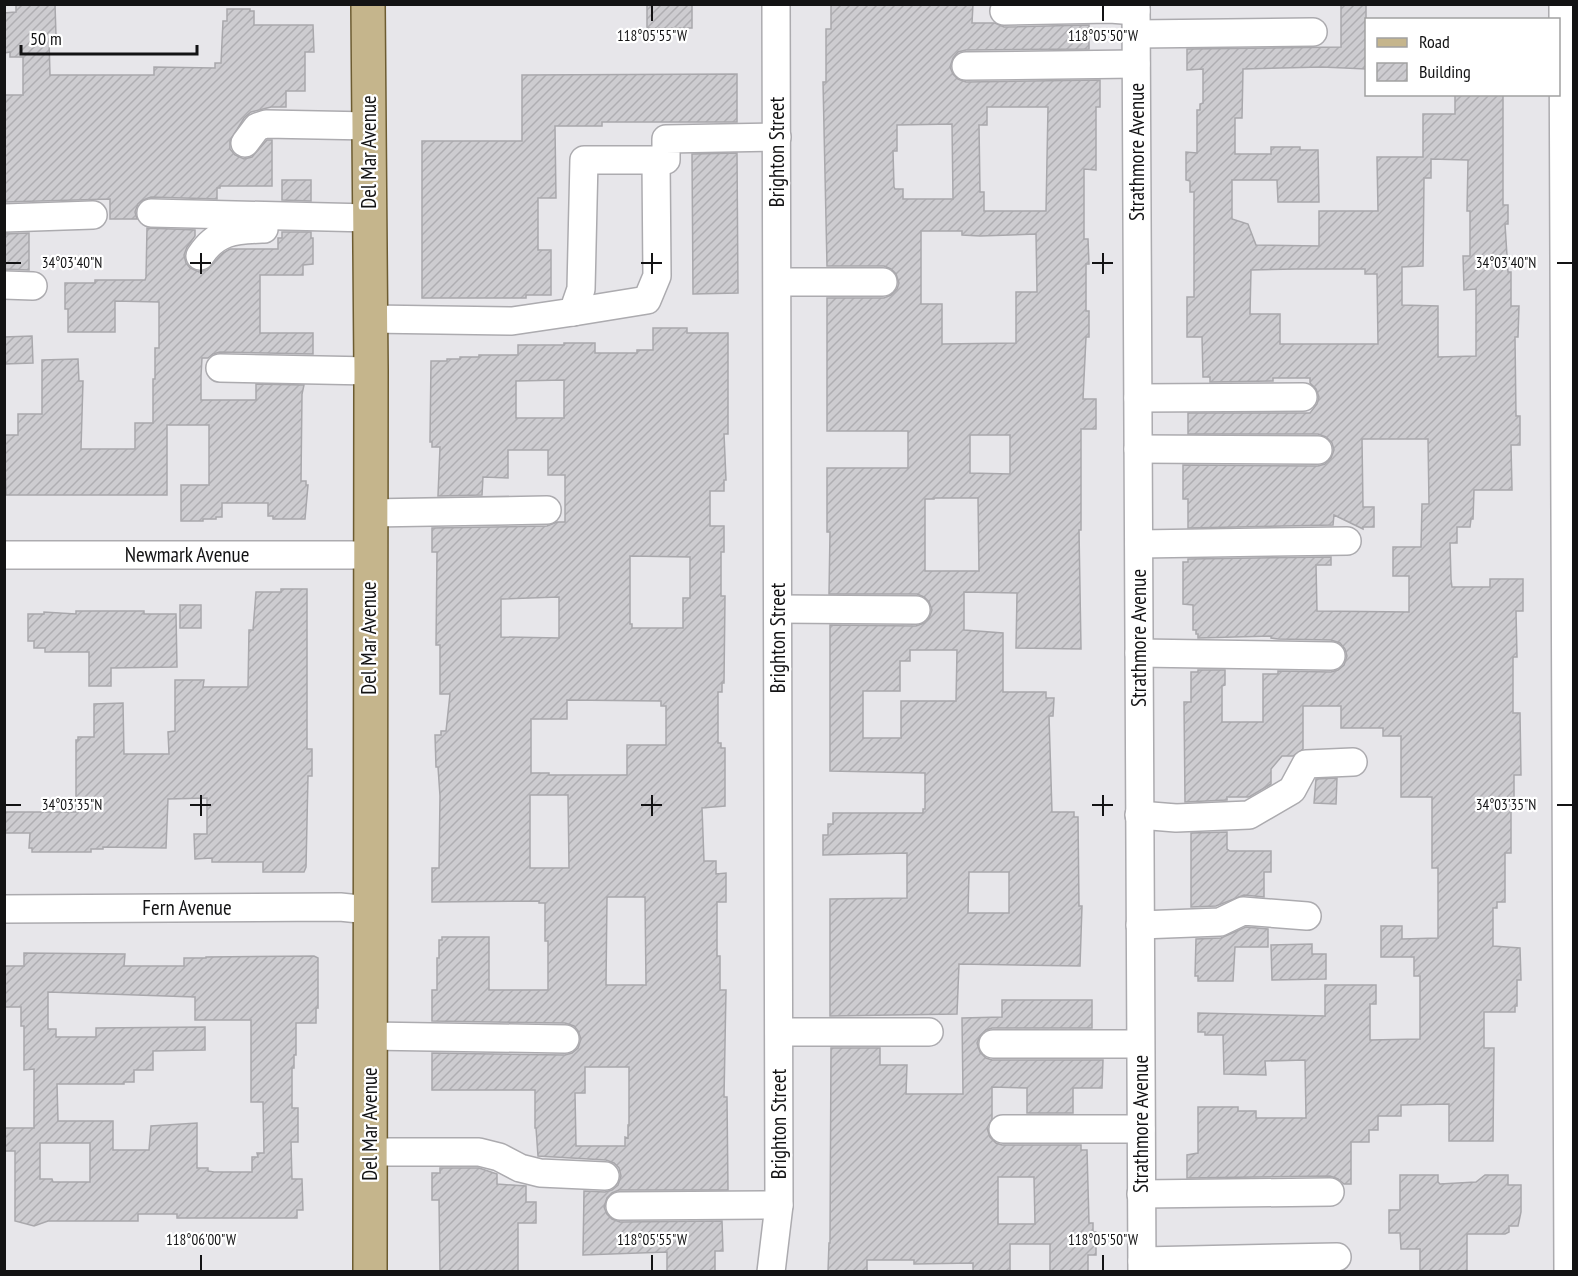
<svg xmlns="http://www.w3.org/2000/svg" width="1578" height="1276" viewBox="0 0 1578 1276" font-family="'PT Sans Narrow',sans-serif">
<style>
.building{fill:url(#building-hatch);stroke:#a9a8ac;stroke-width:1.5;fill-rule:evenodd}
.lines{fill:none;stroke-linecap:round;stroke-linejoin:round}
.minor-casing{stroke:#acabaf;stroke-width:30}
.major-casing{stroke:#6d5c31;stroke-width:36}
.minor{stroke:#fff;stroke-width:27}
.major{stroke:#c5b58c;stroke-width:33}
.ticks{fill:none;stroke:#131314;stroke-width:2}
.labels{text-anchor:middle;stroke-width:4.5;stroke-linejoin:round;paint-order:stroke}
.street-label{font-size:21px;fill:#131314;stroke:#fff}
.ticks-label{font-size:15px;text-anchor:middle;fill:#131314;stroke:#fff;stroke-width:4.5;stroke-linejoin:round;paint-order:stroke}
</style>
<defs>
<pattern id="building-hatch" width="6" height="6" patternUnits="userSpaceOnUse" patternTransform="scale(1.5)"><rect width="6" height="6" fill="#cdccd0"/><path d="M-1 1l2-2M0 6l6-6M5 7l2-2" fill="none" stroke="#afaeb2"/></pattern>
</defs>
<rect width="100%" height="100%" fill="#e7e6ea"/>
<g class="building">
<polygon points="16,4 55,4 56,36 55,39 49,39 50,75 154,75 154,67 215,68 215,63 221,63 223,21 227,21 227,9 250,9 250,11 254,11 254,25 313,25 314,52 305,52 305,91 286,91 286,107 271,107 251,112 244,118 230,141 230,149 235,155 244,159 252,157 267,140 272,140 272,186 220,186 220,188 217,188 217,199 151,197 143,200 138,204 135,212 137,219 110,219 110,199 4,202 4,95 23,95 23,57 10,57 10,52 4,53 4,13 16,12"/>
<rect x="647" y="4" width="45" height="24"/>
<path d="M831 4H973L972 23H995L1004 27 1089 25V49L966 50 958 52 953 58 950 67 953 74 958 79 966 82 1100 80V107H1096V170L1084 169V239H1088L1089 264H1086V311H1089V337H1086L1083 399H1096V429H1081V530H1079L1081 649 1016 648 1017 593 964 592V630L1003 633V692H1046V698H1054L1053 716H1049L1052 812H1074V817H1078L1079 906H1082L1080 966 959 964 957 1014 830 1016V899L907 898V853L823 855V835H828V824H833V813H923V809H925V773L830 771V625L916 626 924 623 929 618 932 610 929 602 924 597 917 594H829L830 532H827V468H908V431H827V298H884L891 295 897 289 899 283 896 274 891 269 884 266H827L823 82H826V29H831ZM987 107H1048L1046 211H984V192H980L979 125H987ZM952 124 953 199H903V189H895L894 187 893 151H897V125ZM921 231H962V235L980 236 1036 234 1037 292H1016V343L942 344V304H921ZM970 435H1010V474L970 473ZM934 498H978L979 571H925V499H934ZM910 650H957L956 701H901V738H863V691H900V661H910ZM969 872H1009V913H968Z"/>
<path d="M1341 4H1366V69L1322 67 1243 69 1242 118H1235V154H1271V147H1300V150H1318L1319 202H1278L1277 180H1232V219L1248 224 1256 245 1319 246V211H1378L1377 157H1423V114H1455V94H1503V205H1508V224H1505L1508 272H1511V306H1519L1518 337H1515L1516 416H1520V445H1511L1512 490H1474L1473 519H1471L1470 527H1457V543H1450L1451 579 1452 587H1490V579H1523V611H1516L1517 657H1513V713H1520L1521 775H1514V797H1511V853H1505V902H1497V908H1493V946L1520 948 1521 980H1517V1006H1515V1012H1484V1048H1494L1493 1141H1449V1104L1401 1105V1116H1378V1130H1369V1142H1351V1184H1344L1338 1179 1330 1176 1187 1178V1155L1198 1153V1107H1238V1111H1256V1118H1306L1305 1060 1265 1061 1266 1075 1224 1074 1223 1035H1205V1032H1198V1013L1325 1016V985H1376V1004H1370V1040L1420 1039V976H1414V957H1381V926H1402V939L1438 938V868H1432V797H1401V736H1383V728H1341V706H1303V749L1293 756H1282L1271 769V784L1249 797H1227V800L1185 802 1184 702H1191V672H1198V670H1225V685L1222 686V722H1263V674H1278V671L1331 672 1338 670 1344 665 1347 656 1345 649 1340 643 1331 640 1278 639 1271 638V636L1198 638V634H1196V630H1193V605L1183 604V562H1188V559L1331 557V565H1316L1317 611 1409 612V576H1393V547H1421L1422 504H1429L1428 439H1362L1363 507H1374V527H1363V529L1334 515 1333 525 1188 528V499H1183V465L1318 466 1325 464 1331 458 1334 450 1332 443 1326 437 1318 434H1188V413H1310L1317 404 1319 397 1316 389 1310 383V378H1273V381L1210 382V377H1203L1202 337H1187V297H1194V192H1190V181L1186 180V152L1197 153V110H1200V104L1203 103V69L1187 70V49L1341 47ZM1431 159 1468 160 1467 211H1470V256H1463L1464 290 1476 289V356L1438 357V306L1402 305V267L1423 266 1424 178H1431ZM1296 269H1365V274H1377L1378 344H1280V314H1250L1251 270Z"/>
<polygon points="737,74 737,122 602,122 602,126 555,126 556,198 538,198 538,250 551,250 551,295 526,295 526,298 422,298 422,141 522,141 522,75"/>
<polygon points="737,153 738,293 693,294 692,154"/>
<polygon points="282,180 311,180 311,201 282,200"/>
<polygon points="147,228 195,230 195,236 187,247 184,255 186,263 190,268 199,272 207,270 223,253 230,249 278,249 278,238 282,238 282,232 311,232 311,238 313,238 313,264 303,265 303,275 260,275 260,333 313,333 313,354 220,352 213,354 208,358 202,358 201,376 201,400 256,400 256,384 304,385 302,394 301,481 306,481 306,485 308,485 305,519 273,519 273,516 268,516 268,503 222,503 222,517 216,517 216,519 203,519 203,521 181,521 181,485 209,485 209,425 167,425 167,495 6,495 4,435 18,435 18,414 42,414 42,360 78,359 79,381 83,381 81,449 135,449 135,423 153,423 153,379 155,379 155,348 159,348 159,302 115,301 115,332 68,332 68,309 65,309 65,283 95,283 95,280 145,280 146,277"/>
<polygon points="29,233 29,270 4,269 4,234"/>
<path d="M653 328H687V333H728V434H724L726 480H724V491H710V526H724V552H721V596H725L724 683H722V692H718V743H721V748H725V806L702 808 704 861H716V874L726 873V902H717V956H720V990H726L724 1097H727L728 1190H619L612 1193 607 1198 604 1207 607 1214 612 1219 620 1222 722 1221 723 1251H715V1272H667V1252L583 1255 584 1191 605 1192 612 1190 618 1185 621 1176 619 1168 614 1163 606 1160 538 1156 536 1128H535V1090H432V1053L565 1055 572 1053 578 1048 581 1039 578 1031 574 1026 565 1023 432 1021V990H437V958H439V940H442V937H489V990H548V941H545V903H539V901L432 902V868H439L440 796 438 767H436L435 735H441V731H446L450 694H440V645H436L437 552H432V528L547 526 557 522H565V475H548V450H508V478L483 477 482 495 438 496 440 447H432V442H430L431 361H447V359H460V357H479V355H518V345H564V343H595V353H637V350H653ZM564 380V418H516V381ZM630 556 690 557V598H683V628H632V624H630ZM559 597V638L501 637V599ZM567 700 661 701V706H666V745H627V775H549V773H531V719H567ZM530 795H568L569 868H530ZM607 897H645L646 985H606ZM585 1067H629V1125H628V1138L625 1137V1146H576L575 1093H585Z"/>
<polygon points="32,336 33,363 4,364 4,337"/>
<polygon points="281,589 307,589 307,749 312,749 312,776 308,776 306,867 304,872 263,872 263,862 212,862 212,858 195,859 194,834 207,834 207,798 168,799 166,848 103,847 103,849 91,849 91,852 32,852 32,848 29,848 30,833 4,833 4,812 76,812 76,740 78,740 78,737 94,737 94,704 123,703 124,754 169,754 168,732 175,731 175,680 204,680 203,687 248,687 249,630 253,630 256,592 281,592"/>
<rect x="180" y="605" width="21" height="23"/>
<polygon points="76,611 144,611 144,614 176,614 177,667 111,668 111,686 89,686 89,652 45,652 45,648 34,648 34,641 28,641 28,614 44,614 44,612 76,614"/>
<polygon points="1337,778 1336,804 1314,803 1316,779"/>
<polygon points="1227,832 1227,849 1230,851 1271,851 1271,872 1264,872 1264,897 1244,895 1216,906 1191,907 1191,833"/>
<polygon points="1246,927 1268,929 1268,947 1235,947 1233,981 1198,981 1198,976 1195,976 1196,939 1221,938"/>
<polygon points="1312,944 1312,954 1326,954 1326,979 1272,980 1271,945"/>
<path d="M24 953 125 954 124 966H184V958H206V957L314 956 318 958V1008H316V1023H296V1055H294V1068H292V1108H298V1142H291L292 1179H302L303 1210H297V1218H177V1214H138V1221H48L34 1226 15 1221V1151H4V1128H34V1069L24 1070V1026H21V1007H4V966H24ZM48 992 195 997V1020H251V1102H263L264 1153H257L258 1157H252V1172H214L208 1171V1168H197V1123L151 1126 149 1150H113V1121H58L57 1084H124V1082H134V1070H153V1051L205 1050V1027L96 1028V1037H56V1029H48ZM40 1143H90V1182H53L52 1179H40Z"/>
<path d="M1002 1000H1092V1028H992L986 1030 980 1036 977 1043 980 1052 986 1058 992 1060H1103L1102 1088H1073V1113H1027V1088L992 1087V1119L987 1128 990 1137 996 1143 1002 1145H1081V1150H1087L1089 1223H1093V1232H1096V1255H1088V1272H1050V1244H1010V1272H973V1263L914 1264V1260H867V1272H828L829 1243H830L831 1048H880V1065H907L906 1094H963L962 1018 1002 1017ZM998 1177H1034L1035 1224H998Z"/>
<polygon points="440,1168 479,1168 497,1174 497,1184 526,1186 526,1202 536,1202 536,1223 518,1223 518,1272 440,1272 439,1200 432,1200 432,1173 440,1173"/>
<polygon points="1400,1175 1438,1175 1438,1182 1440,1184 1476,1182 1485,1175 1508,1175 1508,1185 1521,1185 1521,1212 1518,1226 1509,1226 1509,1232 1505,1234 1467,1234 1467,1272 1420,1272 1420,1249 1401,1249 1400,1233 1389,1233 1389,1210 1400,1210"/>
</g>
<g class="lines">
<defs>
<g id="minor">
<polyline points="1136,4 1142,1272"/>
<polyline points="1563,4 1568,1272"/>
<polyline points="1004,11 1110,9 1136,11"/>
<polyline points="1136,34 1313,32"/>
<polyline points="966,66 1136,64"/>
<polyline points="245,143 257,127 266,124 370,126"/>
<polyline points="151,213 370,218"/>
<polyline points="4,218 93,215"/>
<path d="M200 256C217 230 236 230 264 229"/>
<polyline points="778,282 883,282"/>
<polyline points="4,285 33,286"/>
<polyline points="573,312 647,300 657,276 656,160"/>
<polyline points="370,319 512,321 573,312 581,289 584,160 666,160 666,139 777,137"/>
<polyline points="220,368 371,371"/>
<polyline points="1138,398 1303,397"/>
<polyline points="1138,449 1318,450"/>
<polyline points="370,513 547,510"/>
<polyline points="1139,544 1347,541"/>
<polyline points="4,555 369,555"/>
<polyline points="778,609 916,610"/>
<polyline points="1139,653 1331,656"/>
<polyline points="1139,815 1176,818 1249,815 1292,790 1306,764 1353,762"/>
<polyline points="4,909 340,907 369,910"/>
<polyline points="1140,925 1220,922 1243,911 1307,916"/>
<polyline points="779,1032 929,1032"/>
<polyline points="370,1036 565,1039"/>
<polyline points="993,1044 1140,1044"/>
<polyline points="1003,1129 1141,1129"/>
<polyline points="371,1152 479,1152 499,1157 520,1168 540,1173 605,1176"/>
<polyline points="1141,1194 1330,1192"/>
<polyline points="620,1206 779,1205"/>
<polyline points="1142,1261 1337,1257"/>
<polyline points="771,1272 779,1205 776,4"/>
</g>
<polyline id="major" points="368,4 371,371 370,1272"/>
</defs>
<use href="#minor" class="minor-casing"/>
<use href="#major" class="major-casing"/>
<use href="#minor" class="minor"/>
<use href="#major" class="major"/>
</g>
<path class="ticks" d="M652 6V21M1103 6V21M201 253V274M652 253V274M1103 253V274M6 263H21M190 263H211M641 263H662M1092 263H1113M1557 263H1572M201 795V816M652 795V816M1103 795V816M6 805H21M190 805H211M641 805H662M1092 805H1113M1557 805H1572M201 1255V1270M652 1255V1270M1103 1255V1270"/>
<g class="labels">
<g class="street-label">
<text transform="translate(369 152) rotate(-90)" y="7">Del Mar Avenue</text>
<text transform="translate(777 152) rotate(-90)" y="7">Brighton Street</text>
<text transform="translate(1137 152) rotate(-90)" y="7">Strathmore Avenue</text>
<text x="187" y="562">Newmark Avenue</text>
<text transform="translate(369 638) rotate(-90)" y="7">Del Mar Avenue</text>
<text transform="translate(778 638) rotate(-90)" y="7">Brighton Street</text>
<text transform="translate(1139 638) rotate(-90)" y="7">Strathmore Avenue</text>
<text x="187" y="915">Fern Avenue</text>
<text transform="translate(370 1124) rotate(-90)" y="7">Del Mar Avenue</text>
<text transform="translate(779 1124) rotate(-90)" y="7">Brighton Street</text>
<text transform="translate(1141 1124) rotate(-90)" y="7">Strathmore Avenue</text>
</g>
</g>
<g class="ticks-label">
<text x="652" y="41">118°05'55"W</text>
<text x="1103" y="41">118°05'50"W</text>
<text x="72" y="268">34°03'40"N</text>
<text x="1506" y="268">34°03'40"N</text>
<text x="72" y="810">34°03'35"N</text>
<text x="1506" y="810">34°03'35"N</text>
<text x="201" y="1245">118°06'00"W</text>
<text x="652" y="1245">118°05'55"W</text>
<text x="1103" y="1245">118°05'50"W</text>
</g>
<rect width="1578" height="1276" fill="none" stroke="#131314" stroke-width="12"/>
<rect x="1365" y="18" width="195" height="78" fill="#ffffff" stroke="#a1a1a1" stroke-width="1.5"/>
<rect x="1377" y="38" width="30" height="9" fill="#c5b58c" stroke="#a1a1a1" stroke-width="1.5"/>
<text x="1419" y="48" font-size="18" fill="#131314">Road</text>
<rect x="1377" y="63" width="30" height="18" fill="url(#building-hatch)" stroke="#a1a1a1" stroke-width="1.5"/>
<text x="1419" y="78" font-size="18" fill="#131314">Building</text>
<path d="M21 45v9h176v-9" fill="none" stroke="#131314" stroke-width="3"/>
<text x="30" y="45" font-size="18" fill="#131314" stroke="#ffffff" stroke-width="4.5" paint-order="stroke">50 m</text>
</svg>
